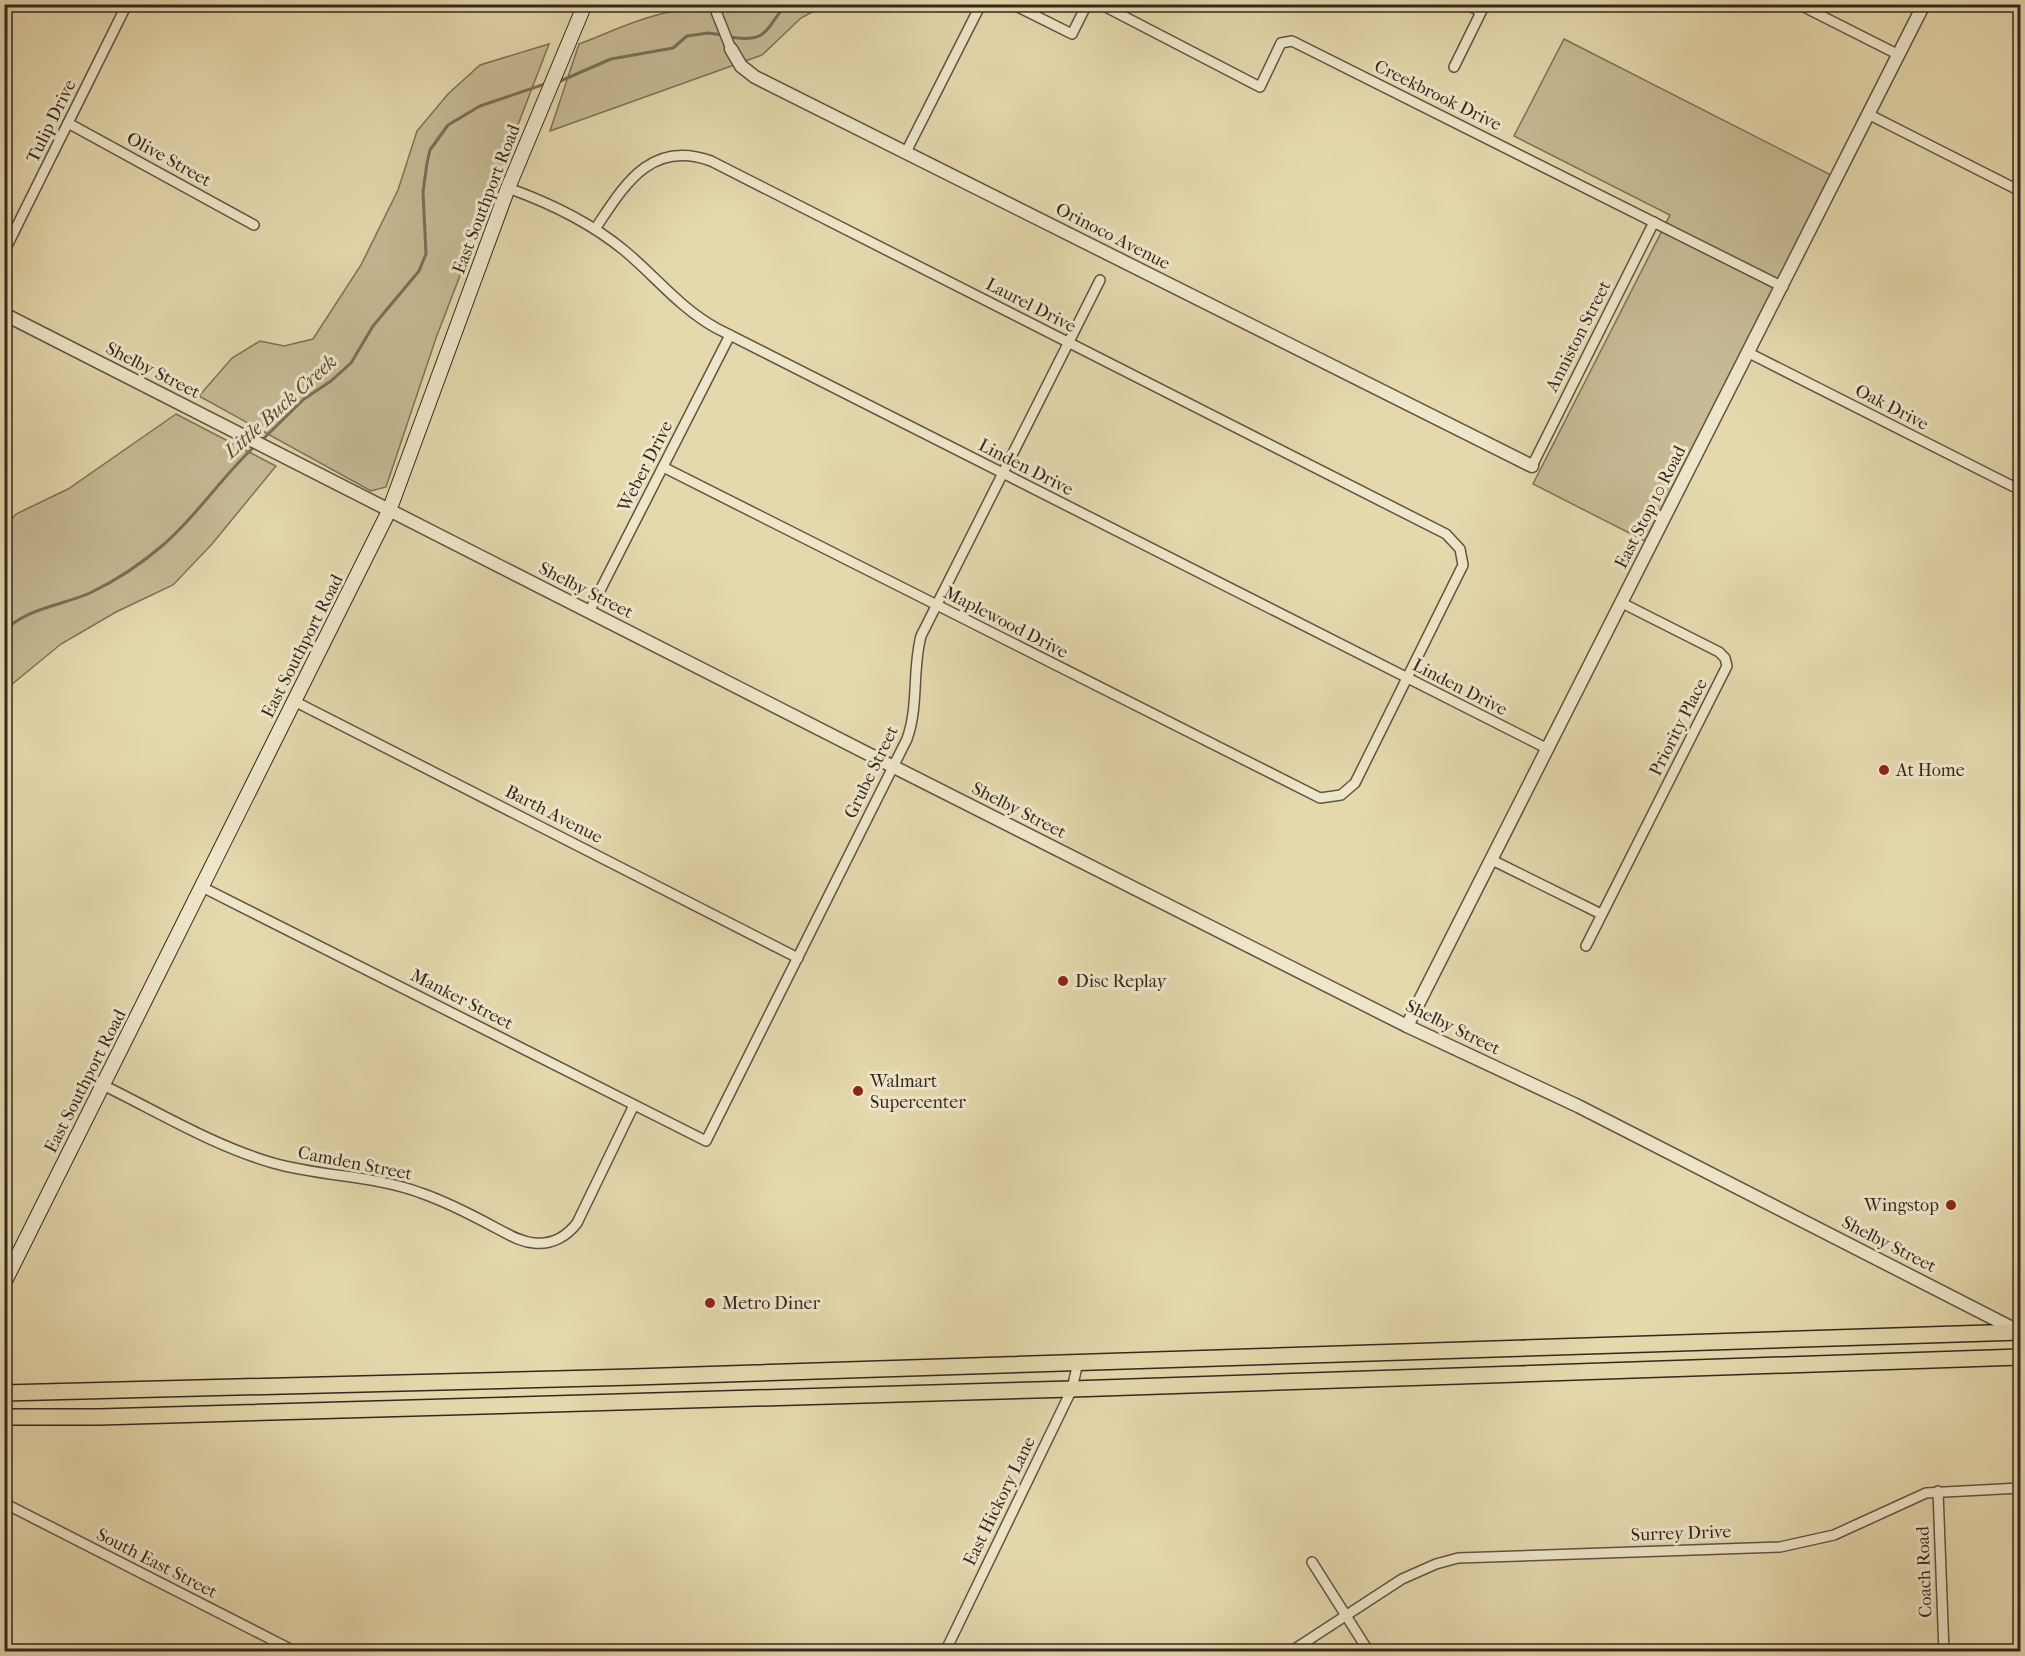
<svg xmlns="http://www.w3.org/2000/svg" width="2025" height="1656" viewBox="0 0 2025 1656" font-family="'IM FELL French Canon',serif">
<style>
.green{fill:#c7ba95;stroke:#7e715a;stroke-width:1.5}
.lines{fill:none;stroke-linecap:round;stroke-linejoin:round}
.stream{stroke:#7a6e57;stroke-width:3}
.minor-casing{stroke:#605442;stroke-width:12}
.tertiary-casing{stroke:#605442;stroke-width:15}
.secondary-casing{stroke:#34281f;stroke-width:16}
.primary-casing{stroke:#34281f;stroke-width:18}
.minor{stroke:#eee6ca;stroke-width:9}
.tertiary{stroke:#eee6ca;stroke-width:12}
.secondary{stroke:#eee6ca;stroke-width:14}
.primary{stroke:#e5d8ad;stroke-width:15}
.poi-dot{fill:#8f2418;stroke:#eee6ca;stroke-width:2}
.labels{text-anchor:middle;stroke-width:6;stroke-linejoin:round;paint-order:stroke}
.street-label{font-size:18px;fill:#34281f;stroke:#eee6ca}
.poi-label{font-size:18px;fill:#34281f;stroke:#eee6ca;text-anchor:start}
.water-label{font-size:20px;font-style:italic;fill:#574b3b;stroke:#eee6ca}
</style>
<rect width="100%" height="100%" fill="#e5d8ad"/>
<filter id="stains"><feTurbulence type="fractalNoise" baseFrequency=".00333" numOctaves="4"/><feColorMatrix values="0 0 0 0 .2 0 0 0 0 .09 0 0 0 0 .02 0 0 0 .5 -.17"/></filter>
<radialGradient id="worn" r=".72"><stop offset=".6" stop-color="#630" stop-opacity="0"/><stop offset="1" stop-color="#630" stop-opacity=".3"/></radialGradient>
<g class="green">
<path d="M706 5H825L801 18 762 55 550 131 579 44C612 32 668 3 703 12Z"/>
<polygon points="1564,39 1831,175 1645,541 1533,484 1670,215 1514,136"/>
<polygon points="549,44 436,338 386,487 371,491 199,396 232,358 260,341 284,346 313,339 361,265 398,190 417,131 448,94 480,65"/>
<polygon points="176,414 276,466 212,544 173,585 116,612 61,644 5,690 5,526 16,514 68,489"/>
</g>
<g class="lines">
<g class="stream">
<path d="M730 37C771 44 766 25 787 4"/>
<polyline points="558,82 611,59 673,48 687,36 708,33 723,35"/>
<polyline points="261,441 304,399 331,381 351,363 373,326 419,271 426,254 423,192 427,163 430,150 448,125 480,106 545,84"/>
<path d="M4 632C23 609 63 605 90 593 117 580 140 565 163 545 197 516 222 476 256 445"/>
</g>
<defs>
<g id="minor">
<polyline points="713,4 731,49"/>
<polyline points="1012,4 1072,34 1087,4"/>
<polyline points="1100,4 1260,87 1281,43 1292,41 1783,287"/>
<polyline points="1466,4 1481,12"/>
<polyline points="1798,4 1899,55"/>
<polyline points="1454,67 1485,4"/>
<polyline points="1870,115 2020,191"/>
<polyline points="68,123 254,225"/>
<polyline points="906,152 981,4"/>
<path d="M508 188C550 203 590 222 625 251 656 277 680 308 716 328L1548 749"/>
<path d="M595 229C624 186 650 139 711 161L1446 534 1460 549 1463 565 1355 783 1341 795 1320 798 663 467"/>
<polyline points="4,252 127,4"/>
<polyline points="1749,353 2020,490"/>
<polyline points="1532,466 1654,222"/>
<polyline points="589,612 730,335"/>
<polyline points="294,701 798,958"/>
<polyline points="1492,860 1601,914"/>
<path d="M202 887 706 1141 907 739C919 705 912 670 921 636L1100 280"/>
<polyline points="1586,946 1727,666 1725,658 1719,652 1622,603"/>
<path d="M103 1085C158 1112 214 1146 273 1163 322 1177 373 1175 421 1193 447 1202 472 1215 496 1228 508 1234 520 1242 534 1243 552 1245 567 1236 577 1223L634 1105"/>
<polyline points="1938,1491 1944,1652"/>
<polyline points="4,1503 296,1652"/>
<polyline points="1312,1562 1369,1652"/>
<polyline points="945,1652 1072,1389 1078,1362"/>
<polyline points="1290,1652 1402,1579 1436,1564 1458,1558 1780,1547 1834,1535 1926,1493 2020,1488"/>
</g>
<g id="tertiary">
<polyline points="731,49 741,66 755,77 1532,466"/>
<polyline points="4,314 892,766 1407,1026 1578,1106 2020,1332"/>
<polyline points="1407,1026 1924,4"/>
</g>
<polyline id="secondary" points="4,1283 389,511 508,188 585,4"/>
<g id="primary">
<polyline points="4,1393 634,1377 2020,1332"/>
<polyline points="4,1417 99,1417 1072,1389 2020,1357"/>
</g>
</defs>
<use href="#minor" class="minor-casing"/>
<use href="#tertiary" class="tertiary-casing"/>
<use href="#secondary" class="secondary-casing"/>
<use href="#primary" class="primary-casing"/>
<use href="#minor" class="minor"/>
<use href="#tertiary" class="tertiary"/>
<use href="#secondary" class="secondary"/>
<use href="#primary" class="primary"/>
</g>
<g class="poi-dot">
<circle cx="1884" cy="770" r="6"/>
<circle cx="1063" cy="981" r="6"/>
<circle cx="858" cy="1091" r="6"/>
<circle cx="1951" cy="1205" r="6"/>
<circle cx="710" cy="1303" r="6"/>
</g>
<g class="labels">
<g class="street-label">
<text transform="translate(1438 95) rotate(26)" y="6">Creekbrook Drive</text>
<text transform="translate(51 121) rotate(-64)" y="6">Tulip Drive</text>
<text transform="translate(169 159) rotate(29)" y="6">Olive Street</text>
<text transform="translate(486 199) rotate(-69)" y="6">East Southport Road</text>
<text transform="translate(1113 236) rotate(27)" y="6">Orinoco Avenue</text>
<text transform="translate(1031 305) rotate(27)" y="6">Laurel Drive</text>
<text transform="translate(1578 336) rotate(-63)" y="6">Anniston Street</text>
<text transform="translate(153 370) rotate(27)" y="6">Shelby Street</text>
<text transform="translate(1892 407) rotate(27)" y="6">Oak Drive</text>
<text transform="translate(645 466) rotate(-63)" y="6">Weber Drive</text>
<text transform="translate(1026 467) rotate(27)" y="6">Linden Drive</text>
<text transform="translate(1650 507) rotate(-63)" y="6">East Stop 10 Road</text>
<text transform="translate(586 590) rotate(27)" y="6">Shelby Street</text>
<text transform="translate(1006 622) rotate(27)" y="6">Maplewood Drive</text>
<text transform="translate(302 646) rotate(-63)" y="6">East Southport Road</text>
<text transform="translate(1460 687) rotate(27)" y="6">Linden Drive</text>
<text transform="translate(1678 727) rotate(-63)" y="6">Priority Place</text>
<text transform="translate(871 772) rotate(-64)" y="6">Grube Street</text>
<text transform="translate(1019 810) rotate(27)" y="6">Shelby Street</text>
<text transform="translate(554 814) rotate(27)" y="6">Barth Avenue</text>
<text transform="translate(462 999) rotate(27)" y="6">Manker Street</text>
<text transform="translate(1453 1027) rotate(26)" y="6">Shelby Street</text>
<text transform="translate(85 1081) rotate(-63)" y="6">East Southport Road</text>
<text transform="translate(355 1163) rotate(11)" y="6">Camden Street</text>
<text transform="translate(1889 1244) rotate(27)" y="6">Shelby Street</text>
<text transform="translate(999 1501) rotate(-64)" y="6">East Hickory Lane</text>
<text transform="translate(1681 1533) rotate(-2)" y="6">Surrey Drive</text>
<text transform="translate(157 1563) rotate(27)" y="6">South East Street</text>
<text transform="translate(1924 1572) rotate(-92)" y="6">Coach Road</text>
</g>
<g class="poi-label">
<text x="1896" y="776">At Home</text>
<text x="1075" y="987">Disc Replay</text>
<text x="870" y="1087">Walmart<tspan x="870" dy="21">Supercenter</tspan></text>
<text x="1939" y="1211" text-anchor="end">Wingstop</text>
<text x="722" y="1309">Metro Diner</text>
</g>
<g class="water-label">
<text transform="translate(280 406) rotate(-42)" y="7">Little Buck Creek</text>
</g>
</g>
<rect width="2025" height="1656" fill="none" stroke="#e5d8ad" stroke-width="24"/>
<rect x="6" y="6" width="2013" height="1644" fill="none" stroke="#34281f" stroke-width="3"/>
<rect x="12" y="12" width="2001" height="1632" fill="none" stroke="#34281f" stroke-width="1.5"/>
<rect width="100%" height="100%" filter="url(#stains)"/>
<rect width="100%" height="100%" fill="url(#worn)"/>
</svg>
